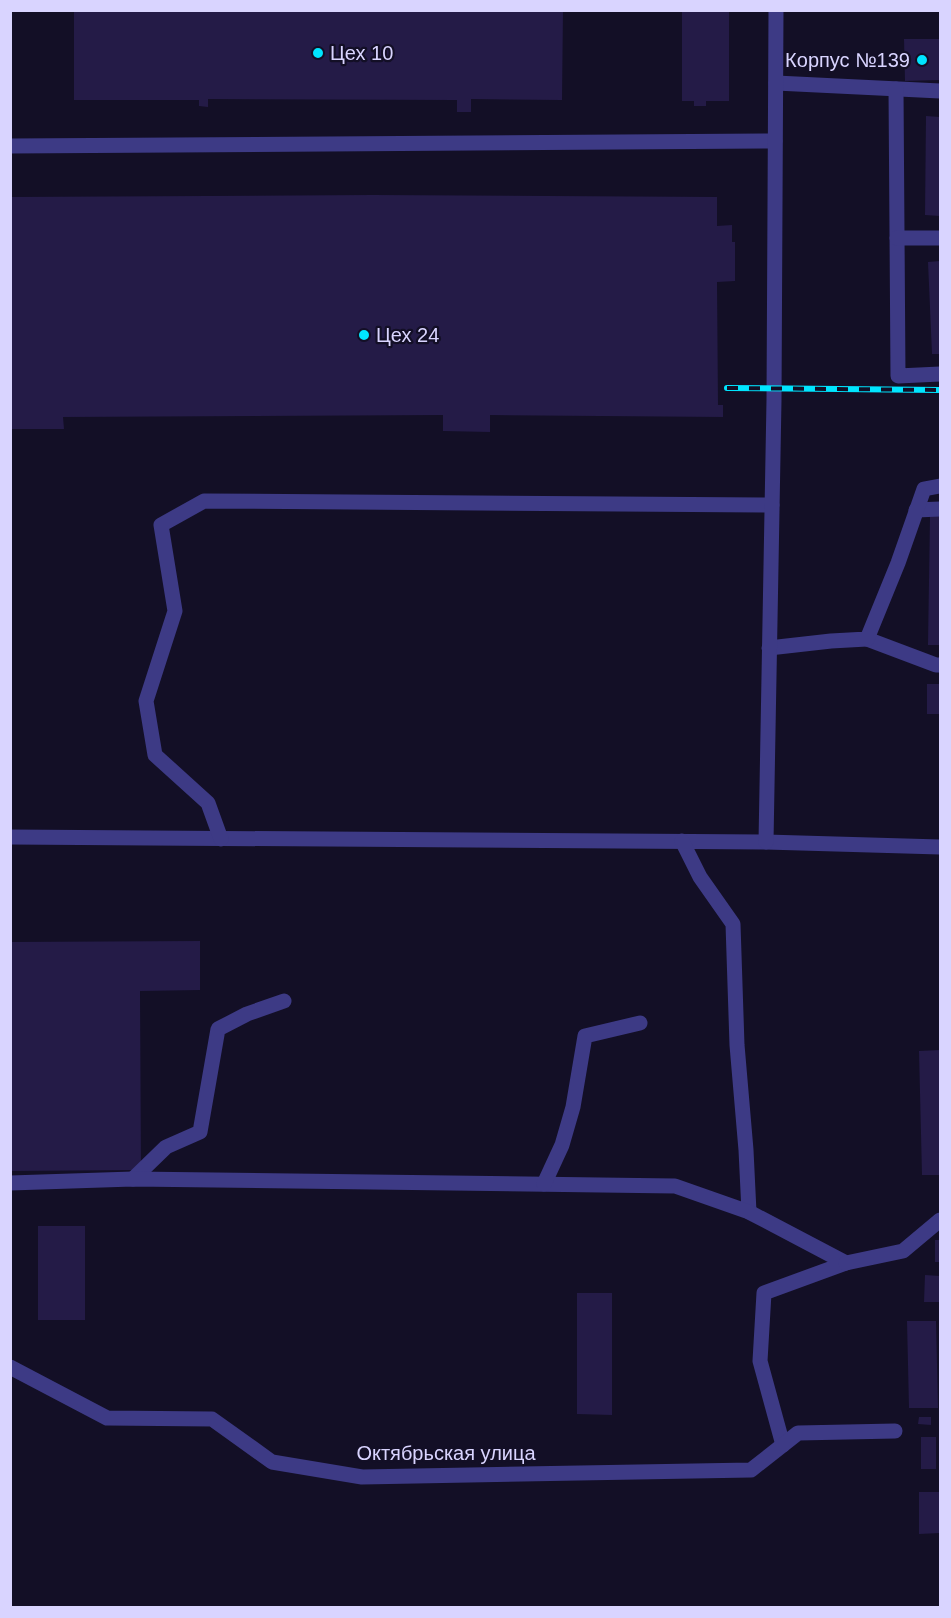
<svg xmlns="http://www.w3.org/2000/svg" width="951" height="1618" viewBox="0 0 951 1618" font-family="Arial,sans-serif">
<style>
.building{fill:#241b47}
.lines{fill:none;stroke-linecap:round;stroke-linejoin:round}
.minor{stroke:#3d3a85;stroke-width:15}
.rail-casing{stroke:#00e5ff;stroke-width:6}
.rail{stroke:#130f26;stroke-width:4;stroke-dasharray:11;stroke-linecap:butt}
.poi-dot{fill:#00e5ff;stroke:#130f26;stroke-width:2}
.labels{text-anchor:middle;stroke-width:4.5;stroke-linejoin:round;paint-order:stroke}
.poi-label{font-size:20px;fill:#d9d4ff;stroke:#130f26;text-anchor:start}
.street-label{font-size:20px;fill:#d9d4ff;stroke:#130f26}
</style>
<rect width="100%" height="100%" fill="#130f26"/>
<g class="building">
<polygon points="74,10 563,10 562,100 471,99 471,112 457,112 457,100 208,99 208,107 199,106 199,100 74,100"/>
<polygon points="682,10 729,10 729,101 706,101 706,106 694,106 694,101 682,101"/>
<polygon points="904,39 940,39 940,80 905,81"/>
<polygon points="926,116 940,117 940,216 925,215"/>
<polygon points="373,195 717,197 717,226 732,225 732,242 735,242 735,281 717,282 718,405 723,405 723,417 490,415 490,432 443,431 443,415 63,417 64,429 12,429 12,417 10,417 10,197"/>
<polygon points="940,261 940,354 932,354 928,262"/>
<polygon points="930,516 940,516 940,645 928,645"/>
<rect x="927" y="684" width="13" height="30"/>
<polygon points="200,941 200,990 140,991 141,1170 10,1171 10,942"/>
<polygon points="940,1050 940,1175 922,1175 919,1051"/>
<rect x="38" y="1226" width="47" height="94"/>
<rect x="935" y="1240" width="5" height="22"/>
<polygon points="925,1275 940,1276 940,1302 924,1302"/>
<polygon points="577,1293 612,1293 612,1415 577,1414"/>
<polygon points="907,1321 936,1321 938,1408 909,1408"/>
<polygon points="919,1417 931,1417 931,1425 918,1424"/>
<rect x="921" y="1437" width="15" height="32"/>
<polygon points="919,1492 940,1492 940,1533 919,1534"/>
</g>
<g class="lines">
<g class="minor">
<polyline points="776,83 940,91"/>
<polyline points="896,89 898,376 940,374"/>
<polyline points="10,146 775,141"/>
<polyline points="897,238 940,238"/>
<polyline points="916,510 940,509"/>
<polyline points="867,639 936,665 940,665"/>
<polyline points="769,648 831,641 867,639 898,563 924,489 940,486"/>
<polyline points="10,837 766,842 940,847"/>
<polyline points="221,839 208,803 155,755 146,701 175,611 161,525 204,501 772,505"/>
<polyline points="682,841 700,877 733,924 737,1045 746,1150 749,1212"/>
<polyline points="766,842 774,400 776,10"/>
<polyline points="133,1179 166,1147 200,1132 218,1029 247,1014 284,1001"/>
<polyline points="10,1183 133,1179 675,1186 749,1212 846,1263 764,1293 760,1361 783,1445"/>
<polyline points="544,1184 562,1145 573,1107 585,1036 640,1023"/>
<polyline points="846,1263 903,1251 940,1220"/>
<polyline points="10,1367 107,1418 212,1419 272,1462 362,1477 751,1470 798,1433 895,1431"/>
</g>
<defs>
<polyline id="rail" points="727,388 940,390"/>
</defs>
<use href="#rail" class="rail-casing"/>
<use href="#rail" class="rail"/>
</g>
<g class="poi-dot">
<circle cx="318" cy="53" r="6"/>
<circle cx="922" cy="60" r="6"/>
<circle cx="364" cy="335" r="6"/>
</g>
<g class="labels">
<g class="poi-label">
<text x="330" y="60">Цех 10</text>
<text x="910" y="67" text-anchor="end">Корпус №139</text>
<text x="376" y="342">Цех 24</text>
</g>
<g class="street-label">
<text x="446" y="1460">Октябрьская улица</text>
</g>
</g>
<rect width="951" height="1618" fill="none" stroke="#d9d4ff" stroke-width="24"/>
</svg>
